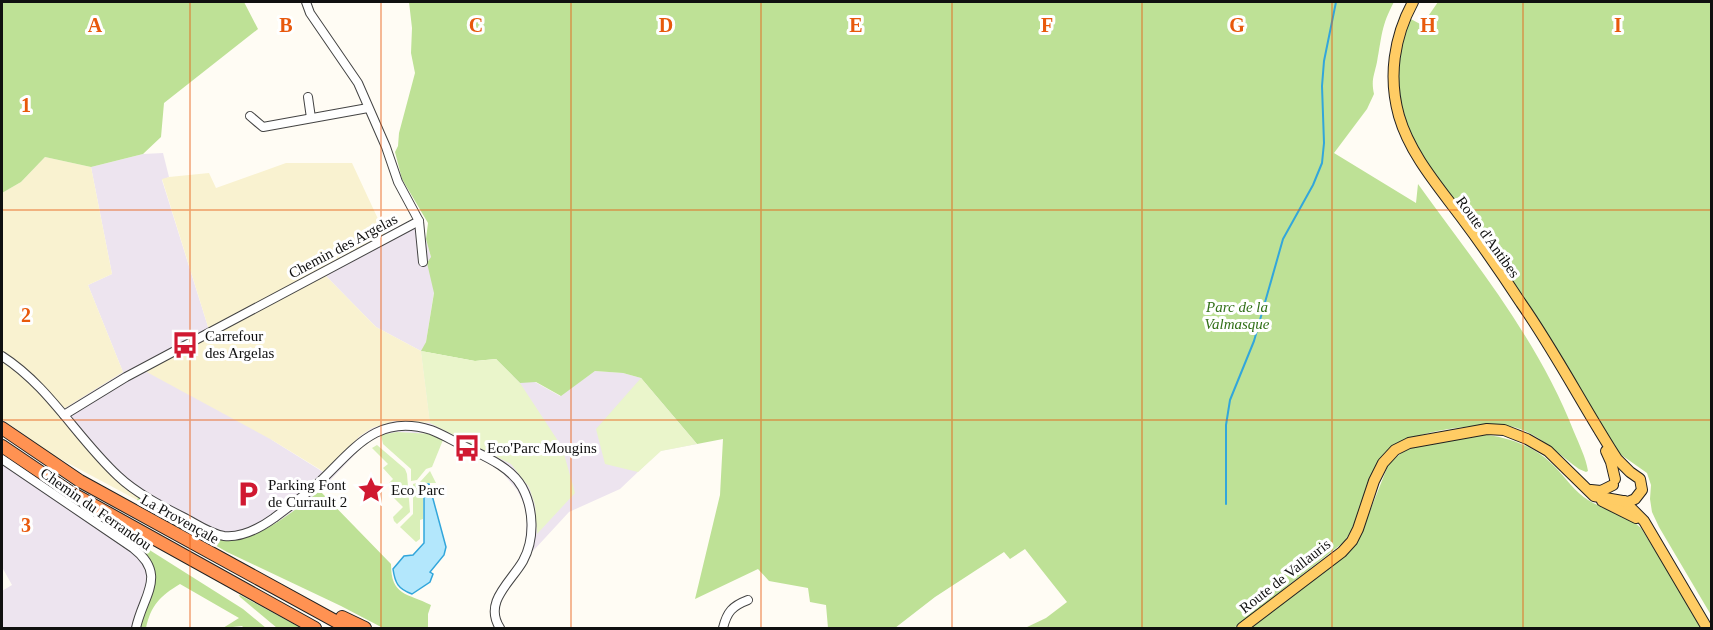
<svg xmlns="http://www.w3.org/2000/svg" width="1713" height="630" viewBox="0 0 1713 630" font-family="'Times New Roman',serif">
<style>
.industrial{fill:#ede4ef}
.farmland{fill:#f9f2d0}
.green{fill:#d9efb8}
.forest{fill:#bee196}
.pitch{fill:#eaf5cb}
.water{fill:#b3e7fc;stroke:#32a6db;stroke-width:1.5}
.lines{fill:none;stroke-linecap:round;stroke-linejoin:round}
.stream{stroke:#32a6db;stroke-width:2}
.minor-casing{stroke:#434343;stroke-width:10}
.major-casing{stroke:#212121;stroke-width:12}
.highway-casing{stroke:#212121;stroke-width:14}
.minor{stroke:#fff;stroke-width:8}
.major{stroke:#ffcc64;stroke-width:10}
.highway{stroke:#ff9252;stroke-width:12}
.grid{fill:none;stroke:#e8590c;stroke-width:1.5;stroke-opacity:0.55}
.labels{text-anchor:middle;stroke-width:6;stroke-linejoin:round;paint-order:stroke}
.street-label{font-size:15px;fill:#101010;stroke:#fff}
.park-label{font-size:15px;font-style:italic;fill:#327018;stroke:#fff}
.poi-label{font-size:15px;fill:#101010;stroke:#fff;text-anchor:start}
.grid-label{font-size:20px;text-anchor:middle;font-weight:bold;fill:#e8590c;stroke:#fff;stroke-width:6;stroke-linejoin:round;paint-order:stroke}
</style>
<rect width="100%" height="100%" fill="#fffcf4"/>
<g class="industrial">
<polygon points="163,153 169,177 162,180 209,330 272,440 323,472 360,436 372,428 394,421 430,423 421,351 376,327 325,275 417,224 426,239 431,257 434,292 426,342 422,351 535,382 560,396 595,371 623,373 641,378 697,444 660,451 620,489 569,512 533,551 525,544 527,517 523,502 517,490 500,470 433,434 397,432 381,435 366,443 320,491 281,520 247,537 229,541 217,539 139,496 62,409 123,372 88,285 112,274 91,167 143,154"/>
<polygon points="2,459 140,544 138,550 151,563 155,576 139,628 2,628 2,591 12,585 2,567"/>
</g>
<g class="farmland">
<polygon points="45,157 91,167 112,274 88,285 123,372 62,410 139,496 137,500 53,455 2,419 2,193 21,182"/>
<polygon points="286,163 352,163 385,234 322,269 325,275 376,327 421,351 430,423 394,421 372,428 360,436 324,472 272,440 143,370 209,330 162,179 169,177 209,173 216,188"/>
</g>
<g class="green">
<polygon points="397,432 433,434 443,440 432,467 426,469 417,480 411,481 411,469 383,444 381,435"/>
<polygon points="377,445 405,469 407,474 410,512 397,524 394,521 393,517 403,507 394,498 398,493 389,483 393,479 383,468 388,464 372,448"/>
<polygon points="430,471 436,483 423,483 423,519 420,520 420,539 416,542 400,527 413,514 413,484 420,482"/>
</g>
<g class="forest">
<polygon points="2,2 244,2 258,29 164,103 161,137 143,154 91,167 45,157 21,182 2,193"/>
<path d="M409 2H1394C1381 26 1382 36 1377 62 1374 76 1371 80 1374 94L1367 109 1334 153 1416 203 1418 184C1475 263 1539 341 1574 432 1579 444 1586 458 1588 471L1586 472 1579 469C1559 455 1539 434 1514 427 1486 421 1401 431 1383 455 1371 470 1359 512 1351 531L1344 542 1234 628H1025L1046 618 1067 602 1025 549 1010 559 1004 552 935 597 895 628H828L826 605 810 602 808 588 769 581 758 569 695 599 720 495 723 439 697 444 641 378 623 373 595 371 561 396 536 382 520 383 496 359 475 361 421 351 426 342 434 293 427 263 431 257 426 239 428 223 402 179 395 152 398 146 399 133 415 73 411 53 412 28Z"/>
<polygon points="1438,2 1711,2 1711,615 1659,527 1652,512 1650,499 1651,485 1647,473 1620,454 1501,266 1405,134 1393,72 1407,17 1422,25"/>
<path d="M1480 434C1509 437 1535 446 1555 467 1566 478 1575 492 1588 500 1608 512 1623 511 1641 528L1703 628H1249L1360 536 1389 463 1404 451 1414 447Z"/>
<path d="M320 491 391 564C391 596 407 593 431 605L428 614V628H383L341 606 227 552 137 500 139 496 217 539C256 545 290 513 320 491Z"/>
<path d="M140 544 243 609 266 628H244L242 626 223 628 239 618 180 584C160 596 151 605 146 628H139L155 576 151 563 138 550Z"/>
<polygon points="239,595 240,595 301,628 277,628 240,597"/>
</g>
<g class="pitch">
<polygon points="421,351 475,361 496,359 520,383 562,447 575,493 537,534 535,505 529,487 511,464 430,423"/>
<polygon points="641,378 697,444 661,451 638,472 605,464 596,429"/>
</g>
<path class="water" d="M424 484H429L446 547 444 555 430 572 433 574 430 582 412 594C398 589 395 583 393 569L404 556 413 555 424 543Z"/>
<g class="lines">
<polyline class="stream" points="1226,504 1226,425 1230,400 1254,341 1283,239 1313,185 1322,163 1324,143 1322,86 1324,61 1336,2"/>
<defs>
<g id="minor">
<polyline points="308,97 311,118"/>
<polyline points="250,116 263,127 368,108"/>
<polyline points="419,221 423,262"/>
<path d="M2 356C49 386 77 438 118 476 136 493 161 506 183 517 195 523 210 534 224 536 242 538 260 528 274 518 287 508 301 498 314 487 351 454 374 412 431 430 442 434 453 441 464 446 484 456 511 467 522 487 534 509 535 539 523 561 511 582 483 602 500 628"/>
<polyline points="64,415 126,377 419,221 398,182 386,147 358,83 310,13 306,2"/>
<path d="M2 459 133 548C168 575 143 595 136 628"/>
<path d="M723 628C727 612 732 606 748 600"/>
</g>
<g id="major">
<polyline points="1606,451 1611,462 1615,479"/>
<polyline points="1591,490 1601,491 1613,485"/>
<polyline points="1602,501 1636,518"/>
<polyline points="1624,501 1644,521 1707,628"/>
<path d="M1242 628 1342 552 1352 541 1358 529 1374 481 1383 463 1395 450 1409 443 1487 429 1504 430 1527 439 1548 451 1594 496 1628 502 1635 499 1642 490 1640 479 1630 472 1617 459C1584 408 1556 353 1521 303 1502 274 1482 245 1461 217 1438 186 1410 154 1399 116 1388 77 1394 37 1413 2"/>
</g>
<g id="highway">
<polyline points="2,428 80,481 348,628"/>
<polyline points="2,446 70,492 315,628"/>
<polyline points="342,617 365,628"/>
</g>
</defs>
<use href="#minor" class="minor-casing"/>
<use href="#major" class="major-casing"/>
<use href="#highway" class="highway-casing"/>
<use href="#minor" class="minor"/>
<use href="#major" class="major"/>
<use href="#highway" class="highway"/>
</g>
<path class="grid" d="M190 2V628M381 2V628M571 2V628M761 2V628M952 2V628M1142 2V628M1332 2V628M1523 2V628M2 210H1712M2 420H1712"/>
<defs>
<symbol id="bus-bare" viewBox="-9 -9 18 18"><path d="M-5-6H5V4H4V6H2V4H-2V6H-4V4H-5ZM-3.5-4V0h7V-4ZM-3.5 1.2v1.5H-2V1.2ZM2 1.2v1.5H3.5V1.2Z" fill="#d01931" stroke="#fff" stroke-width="2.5" paint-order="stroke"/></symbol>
<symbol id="sight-bare" viewBox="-9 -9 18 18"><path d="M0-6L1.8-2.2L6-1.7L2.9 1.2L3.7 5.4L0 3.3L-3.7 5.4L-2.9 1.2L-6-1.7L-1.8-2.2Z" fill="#d01931" stroke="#fff" stroke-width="2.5" paint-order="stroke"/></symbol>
<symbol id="parking-bare" viewBox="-9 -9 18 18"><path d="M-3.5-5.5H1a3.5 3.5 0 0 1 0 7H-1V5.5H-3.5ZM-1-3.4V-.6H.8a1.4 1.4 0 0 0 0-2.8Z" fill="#d01931" stroke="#fff" stroke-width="2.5" paint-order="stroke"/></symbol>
</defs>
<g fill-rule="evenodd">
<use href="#bus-bare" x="166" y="326" width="38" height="38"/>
<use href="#bus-bare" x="448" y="429" width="38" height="38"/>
<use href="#sight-bare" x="352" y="471" width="38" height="38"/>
<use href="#parking-bare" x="229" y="475" width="38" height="38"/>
</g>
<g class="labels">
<g class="street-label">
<text transform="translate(1488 237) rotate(54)" y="5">Route d'Antibes</text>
<text transform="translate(343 246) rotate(-28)" y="5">Chemin des Argelas</text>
<text transform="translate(96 509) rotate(35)" y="5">Chemin du Ferrandou</text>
<text transform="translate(180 519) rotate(29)" y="5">La Provençale</text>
<text transform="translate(1285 576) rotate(-38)" y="5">Route de Vallauris</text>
</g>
<g class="park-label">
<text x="1237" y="312">Parc de la<tspan x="1237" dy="17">Valmasque</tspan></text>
</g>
<g class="poi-label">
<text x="205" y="341">Carrefour<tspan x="205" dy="17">des Argelas</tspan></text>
<text x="487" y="453">Eco'Parc Mougins</text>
<text x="268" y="490">Parking Font<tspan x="268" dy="17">de Currault 2</tspan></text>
<text x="391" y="495">Eco Parc</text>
</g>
</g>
<g class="grid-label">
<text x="95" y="32">A</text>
<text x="286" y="32">B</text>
<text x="476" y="32">C</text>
<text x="666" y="32">D</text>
<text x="856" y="32">E</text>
<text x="1047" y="32">F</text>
<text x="1237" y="32">G</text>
<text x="1428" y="32">H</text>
<text x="1618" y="32">I</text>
<text x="26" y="112">1</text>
<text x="26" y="322">2</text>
<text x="26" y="532">3</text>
</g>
<rect width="1713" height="630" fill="none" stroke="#101010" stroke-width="6"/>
</svg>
